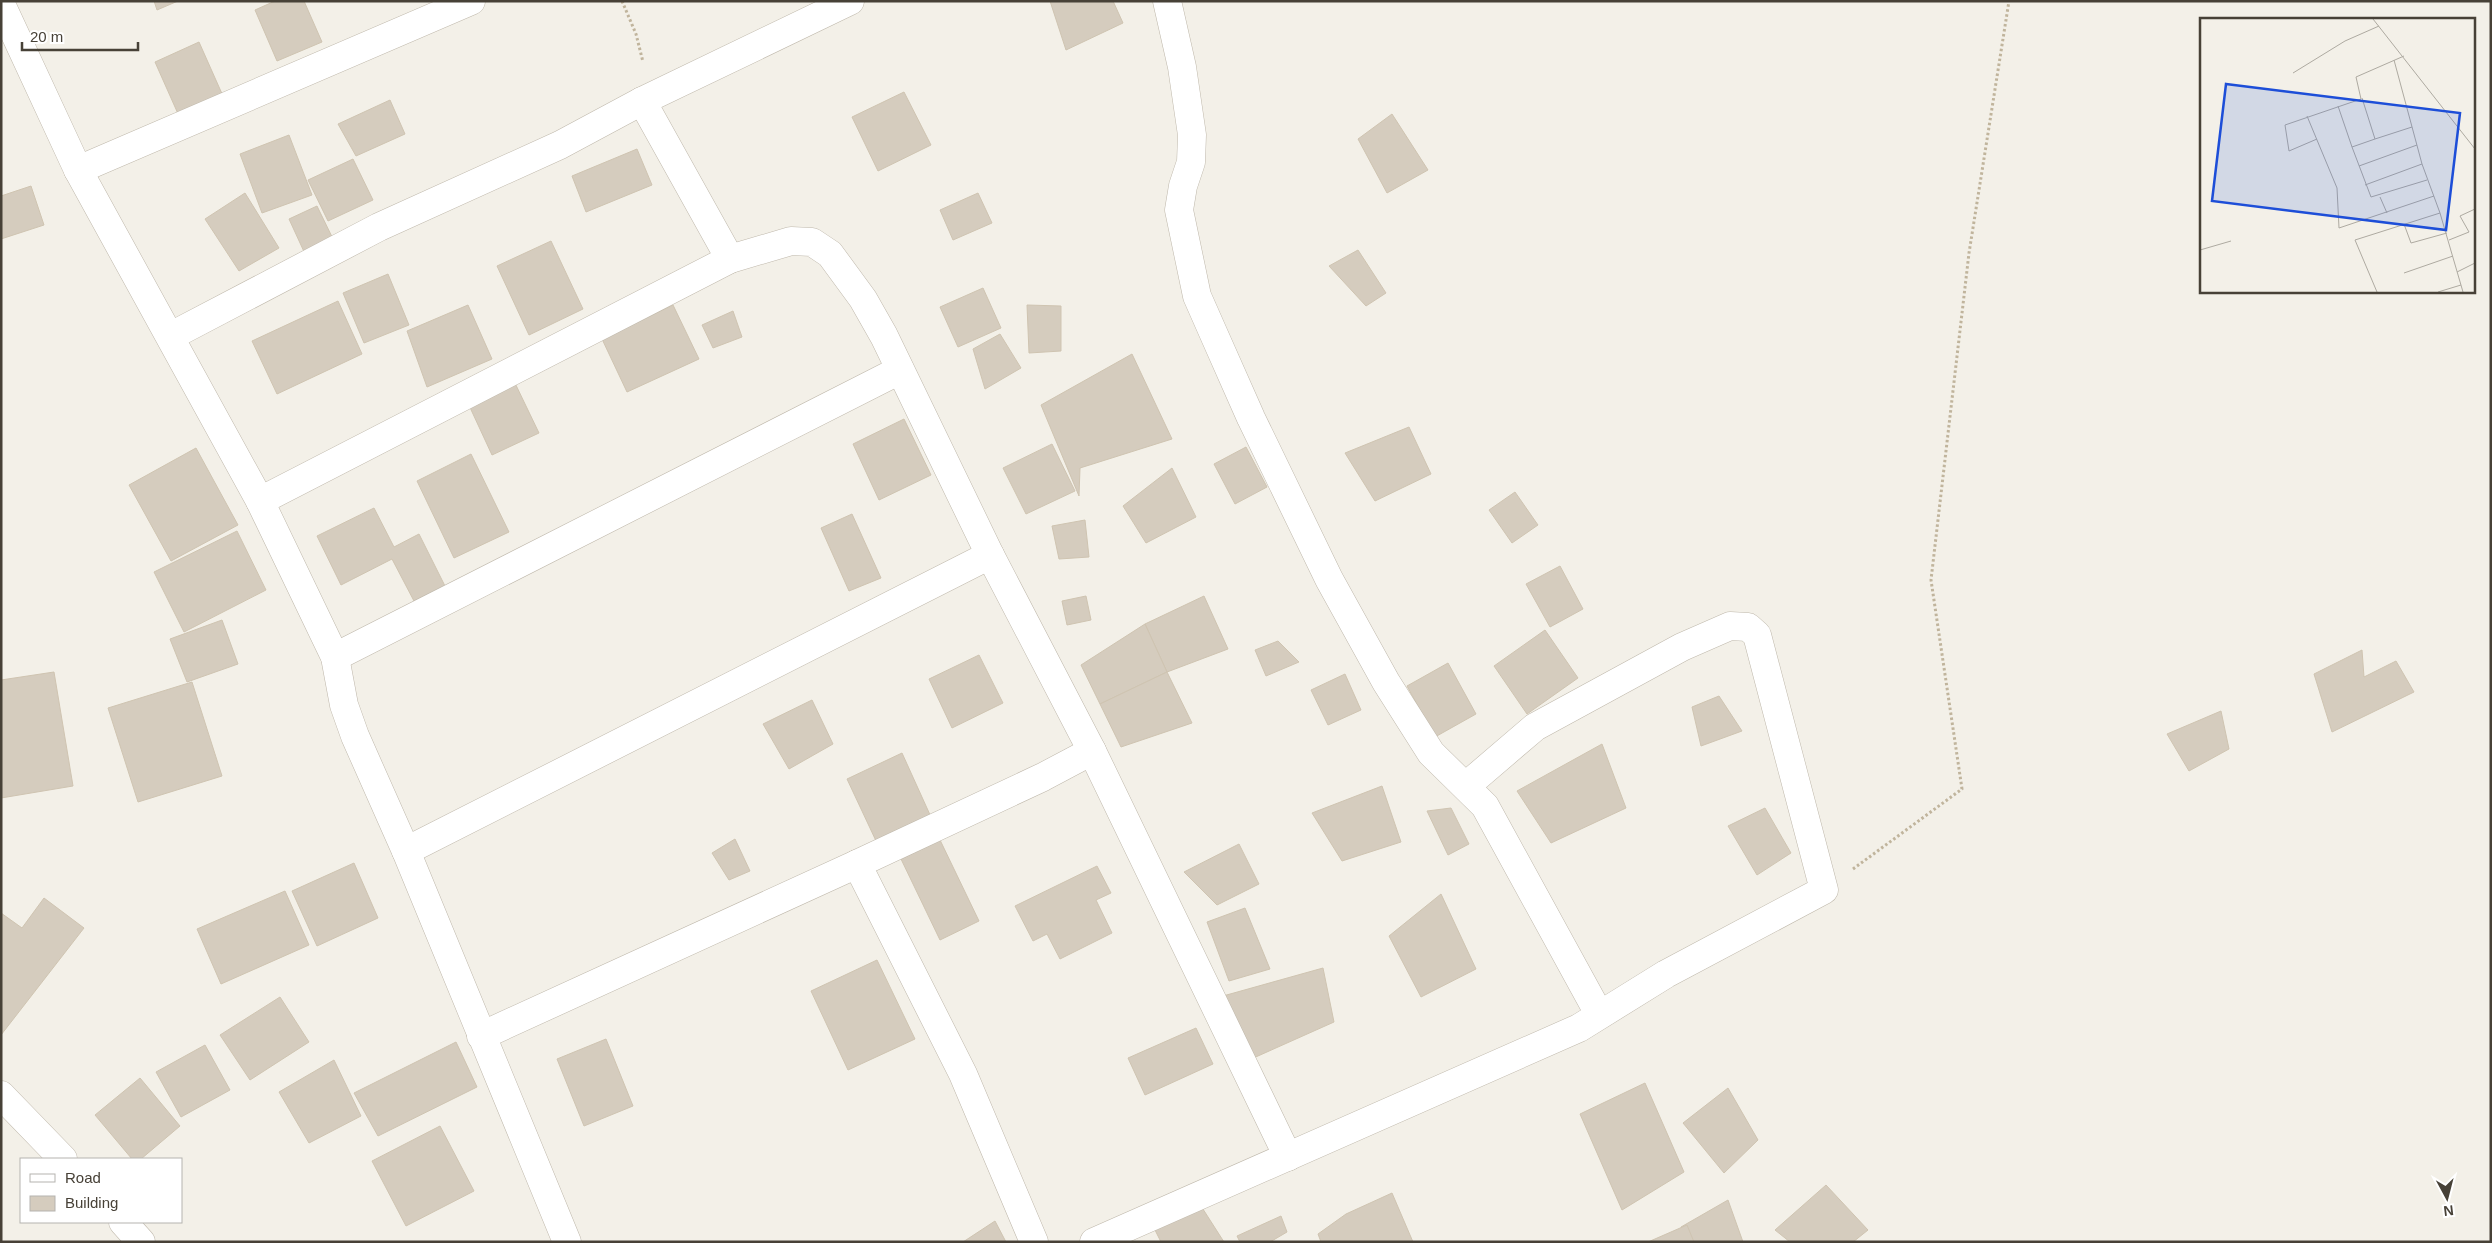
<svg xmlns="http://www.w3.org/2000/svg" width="2492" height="1243" viewBox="0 0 2492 1243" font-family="Helvetica,sans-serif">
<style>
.building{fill:#d5ccbe;stroke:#cfc4b1}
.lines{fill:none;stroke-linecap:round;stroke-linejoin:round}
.minor-casing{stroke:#bfb8ab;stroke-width:29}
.path{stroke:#c0b49c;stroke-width:3;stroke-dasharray:2.5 2.5;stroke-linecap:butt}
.minor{stroke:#fff;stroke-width:28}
.inset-road{fill:none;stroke:#aeaaa1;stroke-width:1}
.view{fill:#1d4ed8;fill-opacity:0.15;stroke:#1d4ed8;stroke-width:2.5}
.inset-edge{fill:none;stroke:#474137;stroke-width:2.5}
</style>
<rect width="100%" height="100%" fill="#f3f0e8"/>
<g class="building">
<polygon points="154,1 178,1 157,10"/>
<polygon points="275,1 304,1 322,42 277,61 255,10"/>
<polygon points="1050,1 1113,1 1123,23 1066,50"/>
<polygon points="199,42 223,96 179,116 155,62"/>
<polygon points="904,92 931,145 878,171 852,117"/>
<polygon points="390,100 405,134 356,156 338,124"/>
<polygon points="1392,114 1428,170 1387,193 1358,139"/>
<polygon points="289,135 312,195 262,213 240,154"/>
<polygon points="637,149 652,185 586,212 572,176"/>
<polygon points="353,159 373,200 328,221 308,180"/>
<polygon points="31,186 44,225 1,239 1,196"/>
<polygon points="245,193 279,248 239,271 205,219"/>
<polygon points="978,193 992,223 953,240 940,210"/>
<polygon points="317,206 335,243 306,256 289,219"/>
<polygon points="551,241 583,309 529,335 497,266"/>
<polygon points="1358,250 1386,293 1366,306 1329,266"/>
<polygon points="388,274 409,325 364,343 343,293"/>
<polygon points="983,288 1001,328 958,347 940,307"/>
<polygon points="338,301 362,354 277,394 252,341"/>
<polygon points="468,305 492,359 427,387 407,331"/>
<polygon points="673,305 699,359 627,392 602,339"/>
<polygon points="1027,305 1061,306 1061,351 1029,353"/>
<polygon points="733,311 742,337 713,348 702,325"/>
<polygon points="1000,334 1021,368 985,389 973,349"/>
<polygon points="1132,354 1172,439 1080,468 1079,496 1041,405"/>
<polygon points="513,379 539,433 492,455 467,401"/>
<polygon points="904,419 931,475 879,500 853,444"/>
<polygon points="1409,427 1431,474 1375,501 1345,453"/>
<polygon points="1052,444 1075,491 1026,514 1003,468"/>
<polygon points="1246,447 1267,487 1235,504 1214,464"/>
<polygon points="196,448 238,525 171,561 129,485"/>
<polygon points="471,454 509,532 454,558 417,481"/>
<polygon points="1172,468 1196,517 1146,543 1123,506"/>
<polygon points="1515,492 1538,525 1512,543 1489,510"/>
<polygon points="374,508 394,547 419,534 445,586 414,601 392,559 341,585 317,536"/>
<polygon points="852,514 881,578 849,591 821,528"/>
<polygon points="1085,520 1089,557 1059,559 1052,526"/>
<polygon points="237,531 266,590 184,632 154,572"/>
<polygon points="1560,566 1583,609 1550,627 1526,584"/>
<polygon points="1086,596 1091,620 1067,625 1062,601"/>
<polygon points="1204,596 1228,649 1167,672 1145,624"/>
<polygon points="222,620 238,664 187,682 170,639"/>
<polygon points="1145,624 1167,672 1100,704 1081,665"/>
<polygon points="1545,630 1578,678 1527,714 1494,666"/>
<polygon points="1278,641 1299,662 1266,676 1255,650"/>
<polygon points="2362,650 2364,677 2396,661 2414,692 2332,732 2314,674"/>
<polygon points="979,655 1003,703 952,728 929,679"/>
<polygon points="1448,663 1476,714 1435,737 1407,686"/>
<polygon points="54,672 73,786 1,798 1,680"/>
<polygon points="1167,672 1192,723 1121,747 1100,704"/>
<polygon points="1345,674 1361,710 1328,725 1311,690"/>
<polygon points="192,682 222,776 138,802 108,708"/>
<polygon points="1719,696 1742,731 1701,746 1692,707"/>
<polygon points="812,700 833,744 789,769 763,724"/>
<polygon points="2221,711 2229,749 2189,771 2167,734"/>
<polygon points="1602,744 1626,808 1551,843 1517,791"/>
<polygon points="902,753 931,817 877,843 847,779"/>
<polygon points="1382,786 1401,842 1342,861 1312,813"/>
<polygon points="1451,808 1469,844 1448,855 1427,811"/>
<polygon points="1765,808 1791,853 1757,875 1728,826"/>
<polygon points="735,839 750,871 729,880 712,853"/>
<polygon points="940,840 979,921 940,940 901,859"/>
<polygon points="1239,844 1259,884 1217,905 1184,872"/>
<polygon points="354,863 378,918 317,946 292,891"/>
<polygon points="1097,866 1111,893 1096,900 1112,933 1060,959 1047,934 1033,941 1015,906"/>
<polygon points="285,891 309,945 221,984 197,929"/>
<polygon points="1441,894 1476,969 1421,997 1389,936"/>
<polygon points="44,898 84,928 1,1035 1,913 22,928"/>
<polygon points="1245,908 1270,969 1229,981 1207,922"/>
<polygon points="877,960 915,1039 848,1070 811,991"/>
<polygon points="1323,968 1334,1022 1249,1060 1223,996"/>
<polygon points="280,997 309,1042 250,1080 220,1035"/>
<polygon points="1196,1028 1213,1064 1145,1095 1128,1058"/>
<polygon points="606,1039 633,1106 584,1126 557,1059"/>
<polygon points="456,1042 477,1087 378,1136 354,1093"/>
<polygon points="205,1045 230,1090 181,1117 156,1072"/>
<polygon points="334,1060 361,1116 309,1143 279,1092"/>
<polygon points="140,1078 180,1126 141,1159 132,1159 95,1115"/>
<polygon points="1645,1083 1684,1172 1622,1210 1580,1114"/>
<polygon points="1728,1088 1758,1140 1724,1173 1683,1123"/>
<polygon points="440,1126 474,1191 406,1226 372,1161"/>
<polygon points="1826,1185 1868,1230 1853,1242 1790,1242 1775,1230"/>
<polygon points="1392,1193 1413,1242 1321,1242 1318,1234 1346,1214"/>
<polygon points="1728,1200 1743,1242 1690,1242 1681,1227"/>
<polygon points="1201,1206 1224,1242 1161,1242 1154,1228"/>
<polygon points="1281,1216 1287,1232 1270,1242 1240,1242 1237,1236"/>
<polygon points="995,1221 1006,1242 963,1242"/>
<polygon points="1687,1225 1694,1242 1648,1242"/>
</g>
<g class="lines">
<defs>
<g id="minor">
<polyline points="1167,1 1182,67 1192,135 1191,162 1183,186 1179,210 1197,296 1212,330 1251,418 1329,579 1386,682 1431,753 1485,806 1599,1014"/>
<polyline points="1,4 78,170 260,501 335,657 344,705 355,736 406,851 567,1242"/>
<polyline points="642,101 730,259"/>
<polyline points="78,170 471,1"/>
<polyline points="171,336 379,227 560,145 642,101 850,1"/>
<polyline points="260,501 730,259 791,241 812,242 830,254 863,299 884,336 990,555 1092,751 1043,777 857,864"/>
<polyline points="335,657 900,370"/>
<polyline points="1092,751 1288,1157"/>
<polyline points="406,851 990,555"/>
<polyline points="481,1036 857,864 963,1074 1034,1242"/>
<polyline points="1,1095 63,1159"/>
<polyline points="123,1222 141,1242"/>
<polyline points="1094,1242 1579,1028 1666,974 1824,890 1757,635 1748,627 1730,626 1682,647 1535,727 1466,786"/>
</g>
</defs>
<use href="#minor" class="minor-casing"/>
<g class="path">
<polyline points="622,1 636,34 643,62"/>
<polyline points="1853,869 1962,789 1931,580 1969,253 2009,1"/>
</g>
<use href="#minor" class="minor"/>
</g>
<g transform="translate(2200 18)">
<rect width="275" height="275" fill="#f3f0e8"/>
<path class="inset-road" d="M173 1 275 131M194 42 222 146 240 195 263 274M93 55 145 23 179 8M162 80 175 121 212 109M138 88 152 129M107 98 137 170 139 210 234 178M117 121 89 133 85 107 161 81 156 59 204 38M175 121 152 129 171 179 227 162M159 148 217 127M165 167 222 146M180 179 187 195M204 206 211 225 247 215M249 222 269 214 260 198 275 191M0 232 31 223M257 254 275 245M204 255 253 238M177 274 155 222 240 195M238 274 261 267"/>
<path class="view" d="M26 66 260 95 246 212 12 183Z"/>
<rect width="275" height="275" class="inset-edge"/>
</g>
<rect width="2492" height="1243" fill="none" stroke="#474137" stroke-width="5"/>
<rect x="20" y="1158" width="162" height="65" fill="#ffffff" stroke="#b5b3af"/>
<rect x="30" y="1174" width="25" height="8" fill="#ffffff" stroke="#b5b3af"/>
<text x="65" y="1183" font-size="15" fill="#474137">Road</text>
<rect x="30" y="1196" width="25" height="15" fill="#d5ccbe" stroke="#b5b3af"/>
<text x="65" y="1208" font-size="15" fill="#474137">Building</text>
<g transform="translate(2447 1198) rotate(173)" stroke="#ffffff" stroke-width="4" paint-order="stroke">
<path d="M0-4L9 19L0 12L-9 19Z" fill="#474137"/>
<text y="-8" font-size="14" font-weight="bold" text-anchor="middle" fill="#474137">N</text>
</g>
<path d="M22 42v8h116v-8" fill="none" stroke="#474137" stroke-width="2.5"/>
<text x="30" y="42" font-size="15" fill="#474137" stroke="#ffffff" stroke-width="4" paint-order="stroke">20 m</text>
</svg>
